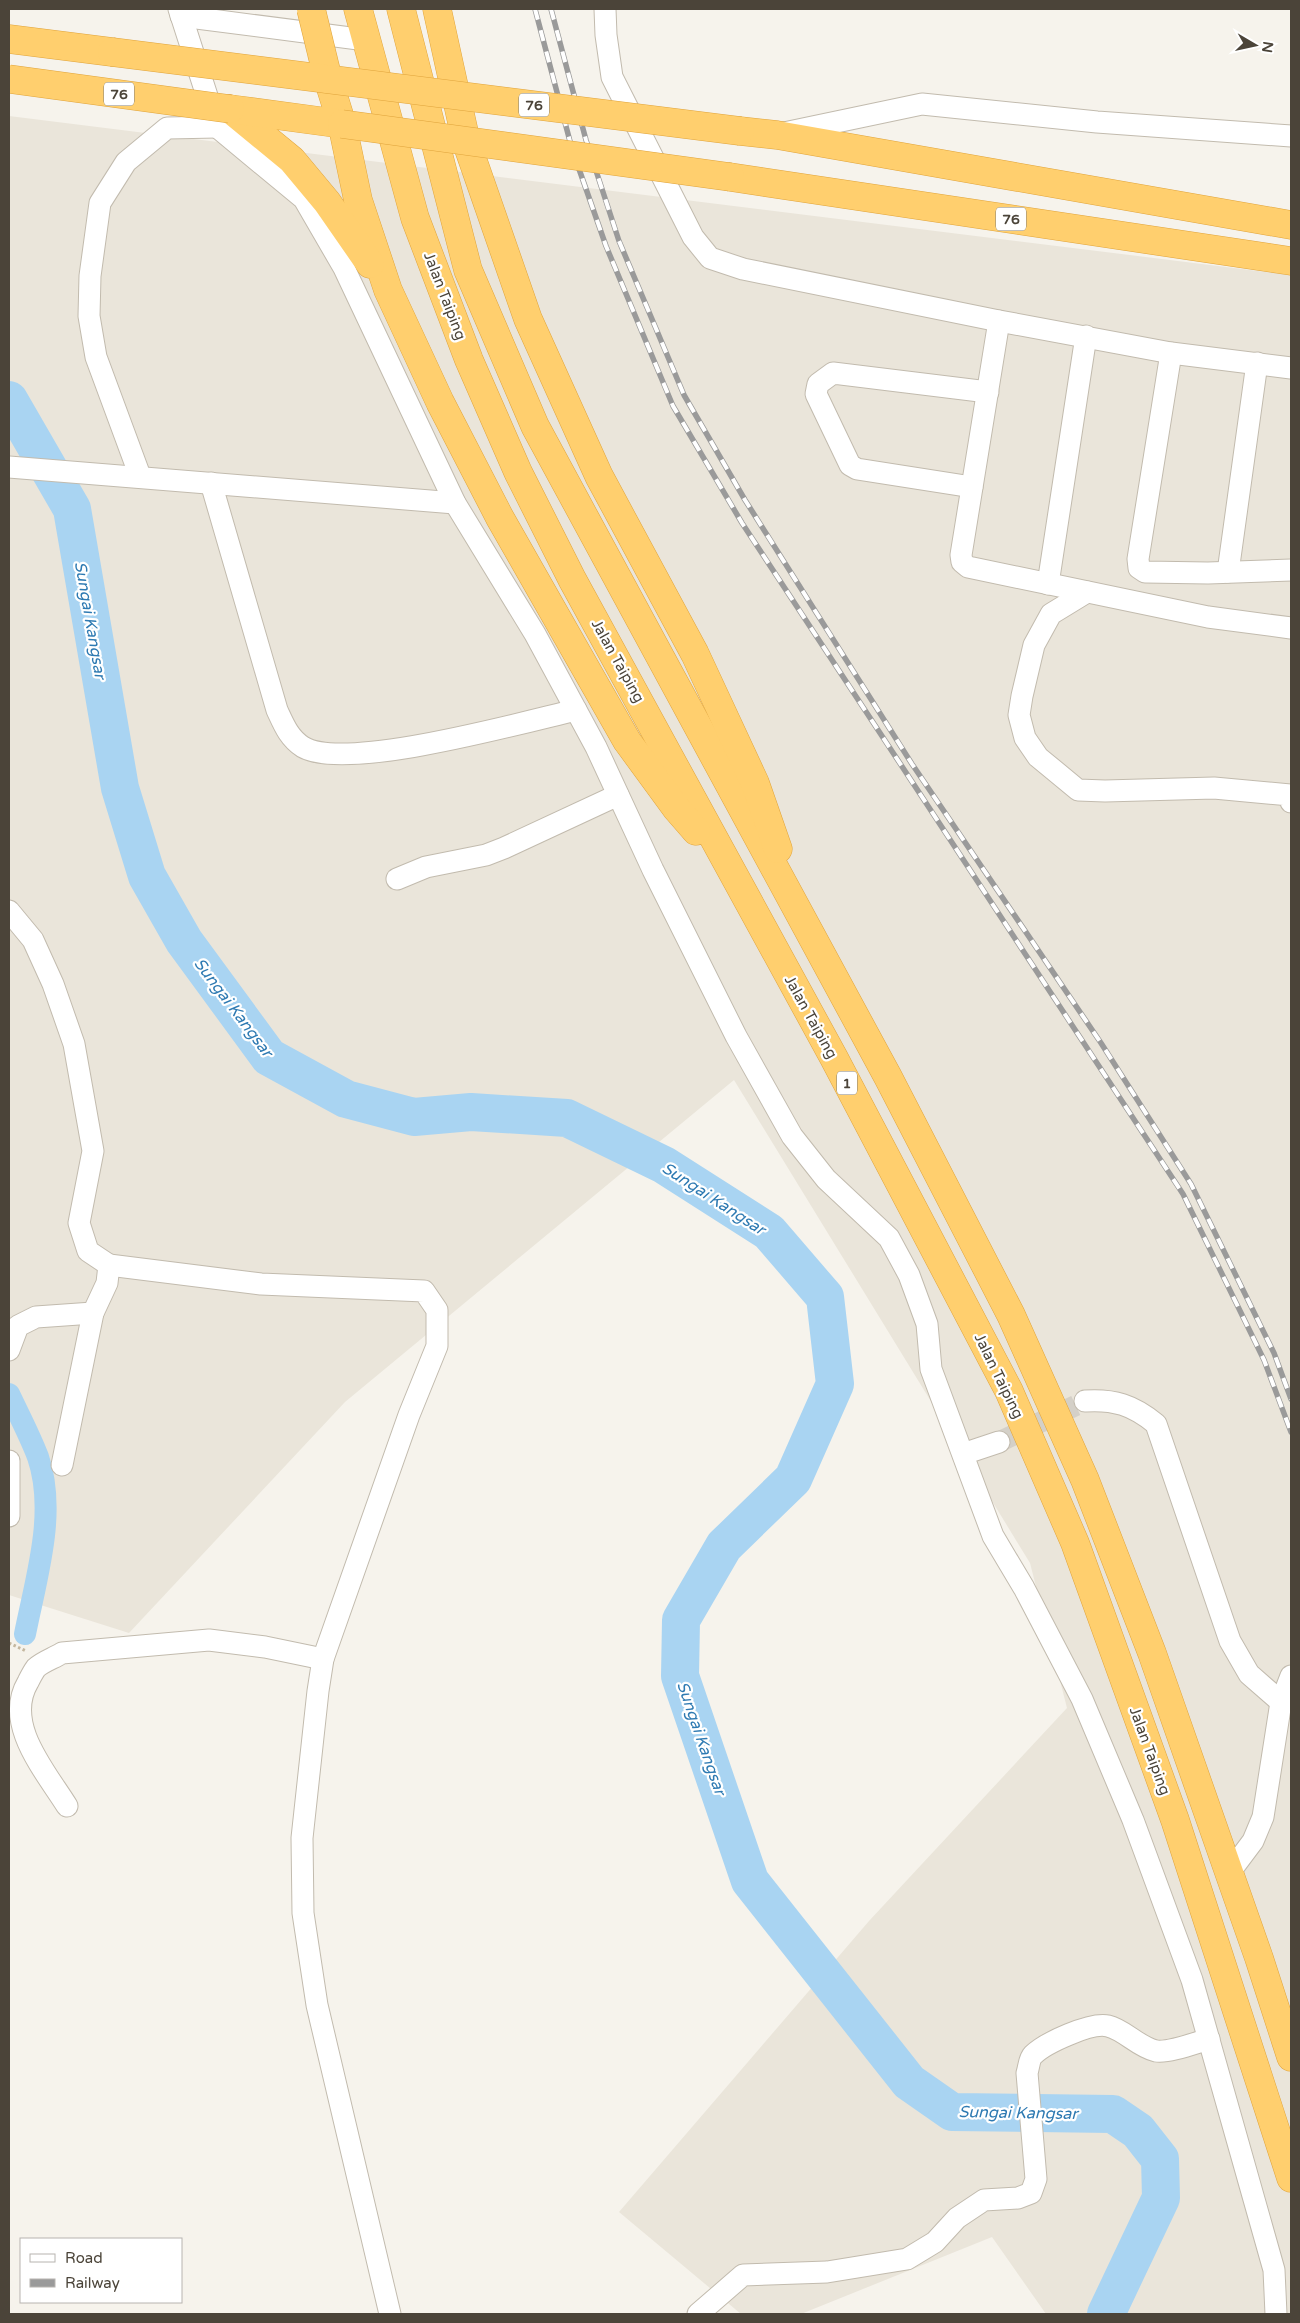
<svg xmlns="http://www.w3.org/2000/svg" width="1300" height="2323" viewBox="0 0 1300 2323" font-family="'Varela Round',sans-serif">
<style>
.residential{fill:#eae5da}
.lines{fill:none;stroke-linecap:round;stroke-linejoin:round}
.canal{stroke:#a9d4f2;stroke-width:22}
.river{stroke:#a9d4f2;stroke-width:38}
.minor-tunnel{stroke:#d4d0c8;stroke-width:21;stroke-dasharray:21 11;stroke-linecap:butt}
.minor-casing{stroke:#c2bbae;stroke-width:23}
.highway-casing{stroke:#e0a43c;stroke-width:29}
.path{stroke:#c4b79f;stroke-width:3;stroke-dasharray:2.5 2.5;stroke-linecap:butt}
.minor{stroke:#fff;stroke-width:21}
.highway{stroke:#ffcf6e;stroke-width:28}
.rail-casing{stroke:#9a9a9a;stroke-width:5.5}
.rail{stroke:#fff;stroke-width:4;stroke-dasharray:11;stroke-linecap:butt}
.highway-bridge-casing{stroke:#e0a43c;stroke-width:29;stroke-linecap:butt}
.highway-bridge{stroke:#ffcf6e;stroke-width:28}
.labels{text-anchor:middle;stroke-width:4.5;stroke-linejoin:round;paint-order:stroke}
.shield{fill:#fff;stroke:#817c74;stroke-width:1}
.shield-label{font-size:14px;font-weight:bold;fill:#4b4439}
.street-label{font-size:15px;fill:#4b4439;stroke:#fff}
.water-label{font-size:16px;font-style:italic;fill:#2e7ab2;stroke:#fff}
</style>
<rect width="100%" height="100%" fill="#f6f3ec"/>
<polygon class="residential" points="9,116 1291,275 1291,2314 1046,2314 992,2237 801,2314 741,2314 619,2212 869,1921 1067,1708 1030,1563 734,1080 345,1402 129,1633 9,1595"/>
<g class="lines">
<path class="canal" d="M9 1394C19 1415 30 1436 38 1457 57 1513 36 1578 25 1634"/>
<polyline class="river" points="9,400 72,509 120,788 147,876 184,941 269,1057 346,1099 414,1117 471,1112 567,1118 664,1165 769,1232 825,1297 835,1384 793,1479 724,1546 681,1620 680,1676 750,1881 909,2082 952,2112 1113,2114 1138,2131 1160,2159 1161,2198 1106,2314"/>
<polyline class="minor-tunnel" points="999,1442 1085,1401"/>
<defs>
<g id="minor">
<polyline points="179,9 217,127 304,199 344,268 455,503 535,634 596,747 653,870 736,1036 792,1136 826,1179 889,1238 909,1275 927,1324 931,1369 993,1536 1024,1588 1082,1699 1133,1820 1192,1980 1274,2270 1276,2314"/>
<polyline points="605,9 606,35 612,77 693,237 710,258 743,269 999,321 1171,353 1291,368"/>
<polyline points="181,16 366,40"/>
<polyline points="784,133 922,104 1097,122 1291,136"/>
<polyline points="999,321 961,555 962,562 968,567 1208,617 1291,628"/>
<polyline points="1171,353 1138,559 1139,568 1145,572 1208,573 1291,570"/>
<polyline points="9,467 455,503"/>
<polyline points="140,476 96,357 89,316 90,276 100,203 126,162 167,128 217,127"/>
<path d="M211 483 277 710C284 725 289 738 303 747 345 772 524 722 576 710"/>
<polyline points="972,487 857,469 850,465 816,394 818,384 833,373 988,392"/>
<polyline points="1228,572 1257,363"/>
<polyline points="1048,584 1086,336"/>
<polyline points="1087,592 1051,614 1034,645 1022,696 1019,715 1025,738 1038,757 1078,790 1105,791 1214,788 1290,795 1291,802"/>
<polyline points="397,879 426,867 486,855 504,848 618,795"/>
<polyline points="9,911 33,940 53,984 74,1044 93,1151 79,1223 88,1251 109,1265 107,1283 93,1313 36,1317 18,1326 9,1350"/>
<polyline points="109,1265 261,1284 424,1291 437,1310 437,1346 409,1415 323,1659 318,1691 302,1838 303,1913 317,2005 390,2314"/>
<path d="M1085 1401C1114 1399 1133 1405 1156 1424L1230 1641 1249 1674 1281 1702"/>
<polyline points="963,1454 999,1442"/>
<polyline points="9,1461 9,1516"/>
<polyline points="62,1465 93,1313"/>
<path d="M67 1806C46 1772 3 1724 28 1682 30 1678 33 1672 36 1668 42 1662 54 1658 62 1653L209 1640 265 1647 323 1659"/>
<polyline points="1229,1873 1253,1841 1263,1817 1281,1702 1291,1676"/>
<path d="M698 2314 743 2275 827 2272 907 2259 935 2242 957 2218 984 2200 1018 2198 1031 2193 1036 2179 1027 2073C1029 2067 1029 2059 1033 2055 1045 2043 1091 2022 1108 2026 1125 2030 1138 2047 1156 2051 1169 2053 1195 2043 1209 2039"/>
</g>
<g id="highway">
<polyline points="358,9 415,218 469,360 518,472 572,579 834,1058 1009,1391 1075,1543 1175,1820 1291,2178"/>
<polyline points="401,9 468,270 535,426 888,1077 1011,1315 1085,1480 1152,1653 1259,1958 1291,2057"/>
<polyline points="437,9 466,141 528,319 599,476 695,654 755,783 778,849"/>
<polyline points="9,39 112,52"/>
<polyline points="328,79 342,124 358,200 388,290 440,402 500,518 627,741 676,808 696,831"/>
<polyline points="230,109 292,160 327,202 370,264"/>
<polyline points="230,109 342,124"/>
<polyline points="740,131 777,135 1291,225"/>
<polyline points="730,177 1291,261"/>
</g>
</defs>
<use href="#minor" class="minor-casing"/>
<use href="#highway" class="highway-casing"/>
<polyline class="path" points="9,1643 26,1651"/>
<use href="#minor" class="minor"/>
<use href="#highway" class="highway"/>
<defs>
<g id="rail">
<polyline points="535,9 572,149 606,246 673,406 742,523 1183,1194 1264,1360 1291,1432"/>
<polyline points="551,9 586,140 619,241 684,395 745,500 912,764 1101,1043 1191,1184 1274,1353 1291,1399"/>
</g>
</defs>
<use href="#rail" class="rail-casing"/>
<use href="#rail" class="rail"/>
<defs>
<g id="highway-bridge">
<polyline points="311,9 328,79"/>
<polyline points="112,52 740,131"/>
<polyline points="9,79 230,109"/>
<polyline points="342,124 730,177"/>
</g>
</defs>
<use href="#highway-bridge" class="highway-bridge-casing"/>
<use href="#highway-bridge" class="highway-bridge"/>
</g>
<g class="labels">
<g class="shield">
<rect x="104" y="82.5" width="30" height="23" rx="4"/>
<rect x="519" y="93.5" width="30" height="23" rx="4"/>
<rect x="996" y="207.5" width="30" height="23" rx="4"/>
<rect x="837" y="1071.5" width="20" height="23" rx="4"/>
</g>
<g class="shield-label">
<text x="119" y="99">76</text>
<text x="534" y="110">76</text>
<text x="1011" y="224">76</text>
<text x="847" y="1088">1</text>
</g>
<g class="street-label">
<text transform="translate(445 296) rotate(69)" y="5">Jalan Taiping</text>
<text transform="translate(618 661) rotate(61)" y="5">Jalan Taiping</text>
<text transform="translate(811 1017) rotate(61)" y="5">Jalan Taiping</text>
<text transform="translate(999 1376) rotate(64)" y="5">Jalan Taiping</text>
<text transform="translate(1150 1751) rotate(70)" y="5">Jalan Taiping</text>
</g>
<g class="water-label">
<text transform="translate(91 620) rotate(80)" y="6">Sungai Kangsar</text>
<text transform="translate(234 1007) rotate(53)" y="6">Sungai Kangsar</text>
<text transform="translate(714 1198) rotate(33)" y="6">Sungai Kangsar</text>
<text transform="translate(702 1738) rotate(71)" y="6">Sungai Kangsar</text>
<text transform="translate(1018 2112) rotate(1)" y="6">Sungai Kangsar</text>
</g>
</g>
<rect width="1300" height="2323" fill="none" stroke="#4b4439" stroke-width="20"/>
<rect x="20" y="2238" width="162" height="65" fill="#ffffff" stroke="#b7b4b0"/>
<rect x="30" y="2254" width="25" height="8" fill="#ffffff" stroke="#b7b4b0"/>
<text x="65" y="2263" font-size="15" fill="#4b4439">Road</text>
<rect x="30" y="2279" width="25" height="8" fill="#9a9a9a" stroke="#b7b4b0"/>
<text x="65" y="2288" font-size="15" fill="#4b4439">Railway</text>
<g transform="translate(1255 45) rotate(99)" stroke="#ffffff" stroke-width="4" paint-order="stroke">
<path d="M0-4L9 19L0 12L-9 19Z" fill="#4b4439"/>
<text y="-8" font-size="14" font-weight="bold" text-anchor="middle" fill="#4b4439">N</text>
</g>
</svg>
